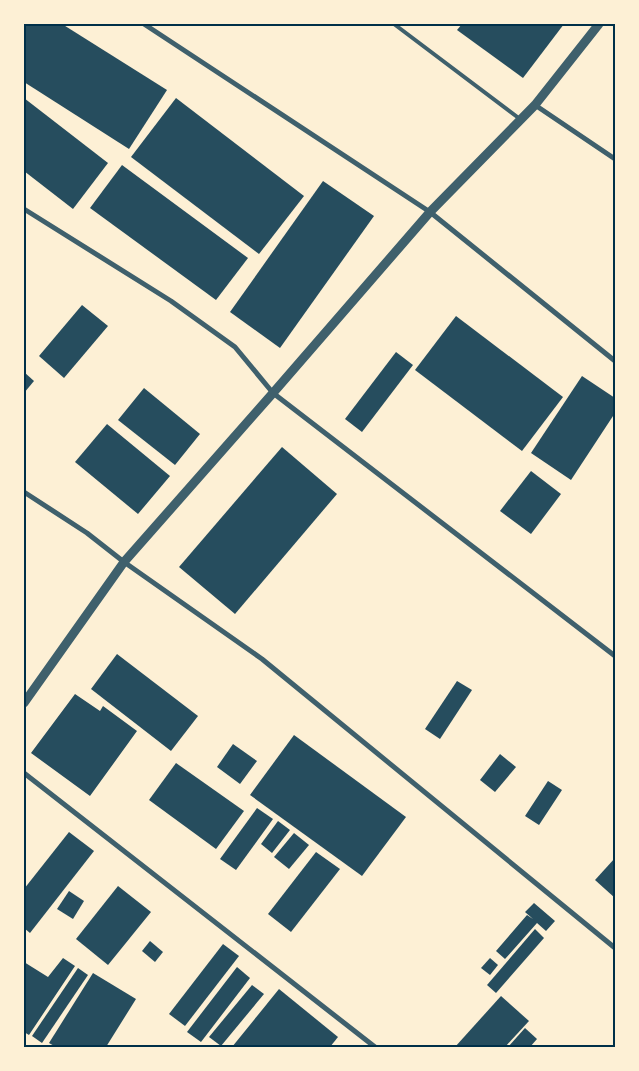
<svg xmlns="http://www.w3.org/2000/svg" width="639" height="1071" viewBox="0 0 639 1071" font-family="Manrope,sans-serif">
<style>
.building{fill:#264d5e}
.lines{fill:none;stroke-linecap:round;stroke-linejoin:round}
.service{stroke:#3f606c;stroke-width:4}
.minor{stroke:#3f606c;stroke-width:5}
.tertiary{stroke:#3f606c;stroke-width:9}
.neatline{fill:none;stroke:#003049;stroke-width:2}
</style>
<rect width="100%" height="100%" fill="#fdf0d5"/>
<g class="building">
<polygon points="24,24 62,24 167,90 129,149 24,82"/>
<polygon points="462,24 564,24 523,78 457,30"/>
<polygon points="24,98 108,163 73,209 24,171"/>
<polygon points="176,98 304,196 259,254 131,157"/>
<polygon points="122,165 248,258 216,300 90,208"/>
<polygon points="323,181 374,216 280,348 230,312"/>
<polygon points="82,305 108,326 64,378 39,356"/>
<polygon points="456,316 563,397 522,451 415,370"/>
<polygon points="396,352 413,365 362,432 345,419"/>
<polygon points="24,372 34,381 24,393"/>
<polygon points="582,376 615,398 615,413 571,480 531,453"/>
<polygon points="144,388 200,434 175,465 118,420"/>
<polygon points="107,424 170,476 138,514 75,462"/>
<polygon points="282,447 337,494 235,614 179,567"/>
<polygon points="531,471 561,494 531,534 500,511"/>
<polygon points="117,654 198,716 171,751 91,689"/>
<polygon points="457,681 472,690 440,739 425,729"/>
<polygon points="75,694 100,711 103,706 137,731 90,796 31,753"/>
<polygon points="294,735 406,817 362,876 250,795"/>
<polygon points="233,744 257,761 240,784 217,767"/>
<polygon points="500,754 516,767 495,792 480,780"/>
<polygon points="176,763 244,811 216,849 149,800"/>
<polygon points="548,781 562,790 539,825 525,816"/>
<polygon points="257,808 273,819 236,870 220,859"/>
<polygon points="278,821 290,830 272,853 261,844"/>
<polygon points="69,832 94,851 30,933 24,928 24,889"/>
<polygon points="294,833 309,845 289,869 274,857"/>
<polygon points="316,852 340,869 291,932 268,914"/>
<polygon points="615,858 615,898 595,880"/>
<polygon points="118,886 151,912 108,965 76,939"/>
<polygon points="69,891 84,901 73,919 57,909"/>
<polygon points="534,903 555,921 546,931 537,923 505,959 496,951 527,915 533,919 525,912"/>
<polygon points="535,929 544,938 496,993 487,985"/>
<polygon points="150,941 163,952 155,962 142,951"/>
<polygon points="223,944 239,956 185,1026 169,1014"/>
<polygon points="63,958 75,966 29,1035 24,1032 24,962 48,977"/>
<polygon points="490,958 498,965 490,975 481,968"/>
<polygon points="237,967 250,978 201,1042 187,1032"/>
<polygon points="78,968 88,975 42,1043 32,1036"/>
<polygon points="93,973 136,999 106,1047 56,1047 49,1043"/>
<polygon points="252,985 264,994 221,1046 209,1037"/>
<polygon points="279,989 338,1037 330,1047 232,1047"/>
<polygon points="501,996 529,1021 505,1047 455,1047"/>
<polygon points="525,1028 537,1039 530,1047 508,1047"/>
</g>
<g class="lines">
<polyline class="service" points="394,24 520,119"/>
<g class="minor">
<polyline points="144,24 430,212 615,361"/>
<polyline points="535,105 615,159"/>
<polyline points="24,209 171,301 235,347 273,393 615,656"/>
<polyline points="24,492 87,533 124,562 262,659 615,948"/>
<polyline points="24,773 375,1047"/>
</g>
<polyline class="tertiary" points="24,703 124,562 273,393 430,212 535,105 599,24"/>
</g>
<rect width="639" height="1071" fill="none" stroke="#fdf0d5" stroke-width="50"/>
<rect x="25" y="25" width="589" height="1021" class="neatline"/>
</svg>
